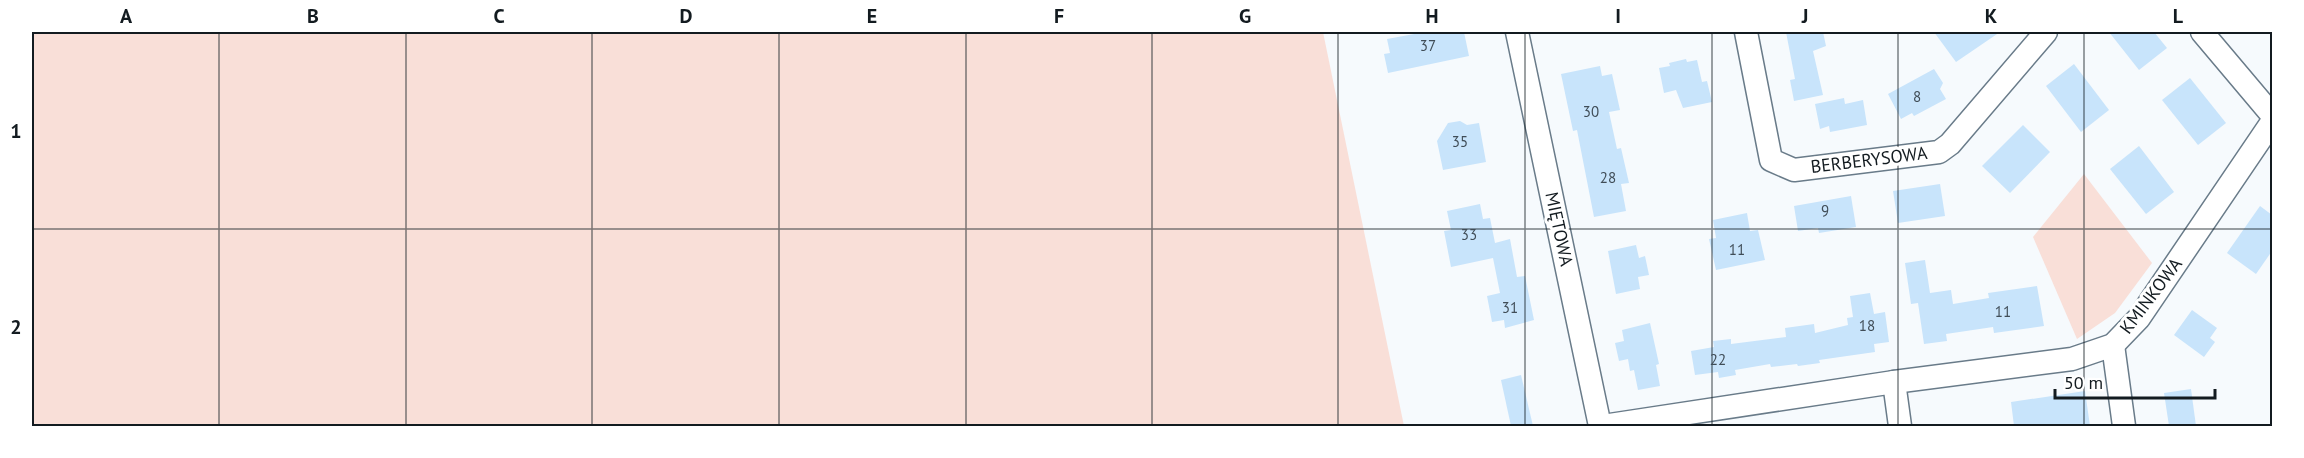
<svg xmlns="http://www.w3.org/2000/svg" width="2304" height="458" viewBox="0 0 2304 458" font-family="'PT Sans',sans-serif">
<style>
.green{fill:#f9dfd8}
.building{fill:#c8e4fb}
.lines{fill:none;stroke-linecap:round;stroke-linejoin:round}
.street-casing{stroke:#697b89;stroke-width:25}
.street{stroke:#fff;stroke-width:22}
.grid{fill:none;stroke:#131b20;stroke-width:1.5;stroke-opacity:0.55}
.labels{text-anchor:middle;stroke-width:6;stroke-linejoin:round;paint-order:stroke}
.number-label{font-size:15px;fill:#404d57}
.street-label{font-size:18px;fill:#131b20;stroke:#fff}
.neatline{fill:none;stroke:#131b20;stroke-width:2}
.grid-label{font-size:20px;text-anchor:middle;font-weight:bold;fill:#131b20}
</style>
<rect width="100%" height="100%" fill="#f6fafd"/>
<g class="green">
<polygon points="32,32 1323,32 1404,426 32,426"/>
<polygon points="2084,174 2152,263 2115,313 2077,339 2033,237"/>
</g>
<g class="building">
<polygon points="1425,32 1464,32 1469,56 1388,73 1384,54 1390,53 1387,39"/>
<polygon points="1786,32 1823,32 1826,46 1813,51 1823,95 1794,101 1790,80 1795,79"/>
<polygon points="1934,32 2000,32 1956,62"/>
<polygon points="2109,32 2154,32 2167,48 2139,70"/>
<polygon points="1686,59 1687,62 1697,60 1702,82 1707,81 1712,102 1683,108 1676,90 1664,93 1659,68 1670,66 1669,63"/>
<polygon points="2074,64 2109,110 2081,132 2046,86"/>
<polygon points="1600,66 1602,76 1612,74 1620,110 1609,112 1617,149 1621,148 1629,183 1621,184 1626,211 1594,217 1577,130 1573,131 1561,74"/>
<polygon points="1934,69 1943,83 1940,89 1946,99 1914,116 1912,113 1901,119 1888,94"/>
<polygon points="2190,78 2226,123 2198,145 2162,100"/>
<polygon points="1844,98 1845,104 1863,100 1867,125 1830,132 1829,126 1820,129 1815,104"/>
<polygon points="1460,121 1467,125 1479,123 1486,162 1443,170 1437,141 1448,123"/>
<polygon points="2023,125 2050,152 2010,193 1982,166"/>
<polygon points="2139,146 2174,192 2146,214 2110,169"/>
<polygon points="1940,184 1945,216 1898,223 1893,191"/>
<polygon points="1851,196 1856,227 1819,233 1818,228 1798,231 1794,206"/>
<polygon points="1480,204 1483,219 1490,218 1495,243 1510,239 1517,277 1525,276 1534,320 1505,328 1504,320 1492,322 1487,296 1500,293 1493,258 1451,267 1444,231 1451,230 1447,211"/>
<polygon points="2260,206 2272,215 2272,251 2256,274 2227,253"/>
<polygon points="1747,213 1750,231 1758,230 1765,260 1716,270 1709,239 1716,238 1713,220"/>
<polygon points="1636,245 1639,258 1645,256 1649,275 1638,277 1640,289 1616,294 1608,251"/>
<polygon points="1925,260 1930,293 1951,290 1953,304 1989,298 1988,293 2037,286 2044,326 1994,333 1993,327 1946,334 1947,341 1924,344 1918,303 1911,304 1905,263"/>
<polygon points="1870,293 1874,314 1885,312 1889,342 1874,344 1875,352 1819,360 1820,363 1798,366 1797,364 1771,367 1770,364 1735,370 1736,375 1719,378 1718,372 1695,375 1691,351 1714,347 1713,341 1731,339 1731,344 1786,337 1785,328 1814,324 1815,333 1848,325 1847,318 1853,317 1850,296"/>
<polygon points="2192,310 2217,328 2210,338 2215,342 2204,357 2174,335"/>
<polygon points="1650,323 1659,364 1656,365 1660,386 1638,390 1634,370 1630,371 1628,359 1619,361 1615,343 1624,341 1622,330"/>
<polygon points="1521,375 1533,426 1511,426 1501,380"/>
<polygon points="2191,389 2196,426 2169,426 2164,393"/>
<polygon points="2085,391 2090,426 2014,426 2011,402"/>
</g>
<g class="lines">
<defs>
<g id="street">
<polyline points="1517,32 1600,426"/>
<polyline points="1746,32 1771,160 1794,170 1939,152 1950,144 2046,32"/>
<polyline points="2202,32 2272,115"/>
<polyline points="2113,345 2124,426"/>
<polyline points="1894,382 2072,359 2113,345 2139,318 2272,122"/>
<polyline points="1603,426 1894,382 1900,426"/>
</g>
</defs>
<use href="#street" class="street-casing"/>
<use href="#street" class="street"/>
</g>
<path class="grid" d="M219 32V426M406 32V426M592 32V426M779 32V426M966 32V426M1152 32V426M1338 32V426M1525 32V426M1712 32V426M1898 32V426M2084 32V426M32 229H2272"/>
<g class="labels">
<g class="number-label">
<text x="1428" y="51">37</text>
<text x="1917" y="102">8</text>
<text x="1591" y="117">30</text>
<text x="1460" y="147">35</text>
<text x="1608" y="183">28</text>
<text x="1825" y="216">9</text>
<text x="1469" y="240">33</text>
<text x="1737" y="255">11</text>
<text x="1510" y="313">31</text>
<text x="2003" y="317">11</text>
<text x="1867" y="331">18</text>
<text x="1718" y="365">22</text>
</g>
<g class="street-label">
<text transform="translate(1869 160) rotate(-7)" y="6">BERBERYSOWA</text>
<text transform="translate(1559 229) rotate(78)" y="6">MIĘTOWA</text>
<text transform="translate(2151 296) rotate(-53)" y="6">KMINKOWA</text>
</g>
</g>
<rect width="2304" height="458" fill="none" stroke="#ffffff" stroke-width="66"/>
<path d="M2055 389v9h160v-9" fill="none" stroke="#131b20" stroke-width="3"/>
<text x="2064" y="389" font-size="18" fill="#131b20" stroke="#ffffff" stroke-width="4.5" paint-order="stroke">50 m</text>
<rect x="33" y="33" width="2238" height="392" class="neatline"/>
<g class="grid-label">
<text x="126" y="23">A</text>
<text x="313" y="23">B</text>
<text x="499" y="23">C</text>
<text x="686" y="23">D</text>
<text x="872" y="23">E</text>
<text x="1059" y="23">F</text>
<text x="1245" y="23">G</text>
<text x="1432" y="23">H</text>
<text x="1618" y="23">I</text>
<text x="1805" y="23">J</text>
<text x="1991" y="23">K</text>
<text x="2178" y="23">L</text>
<text x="16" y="138">1</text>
<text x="16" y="334">2</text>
</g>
</svg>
